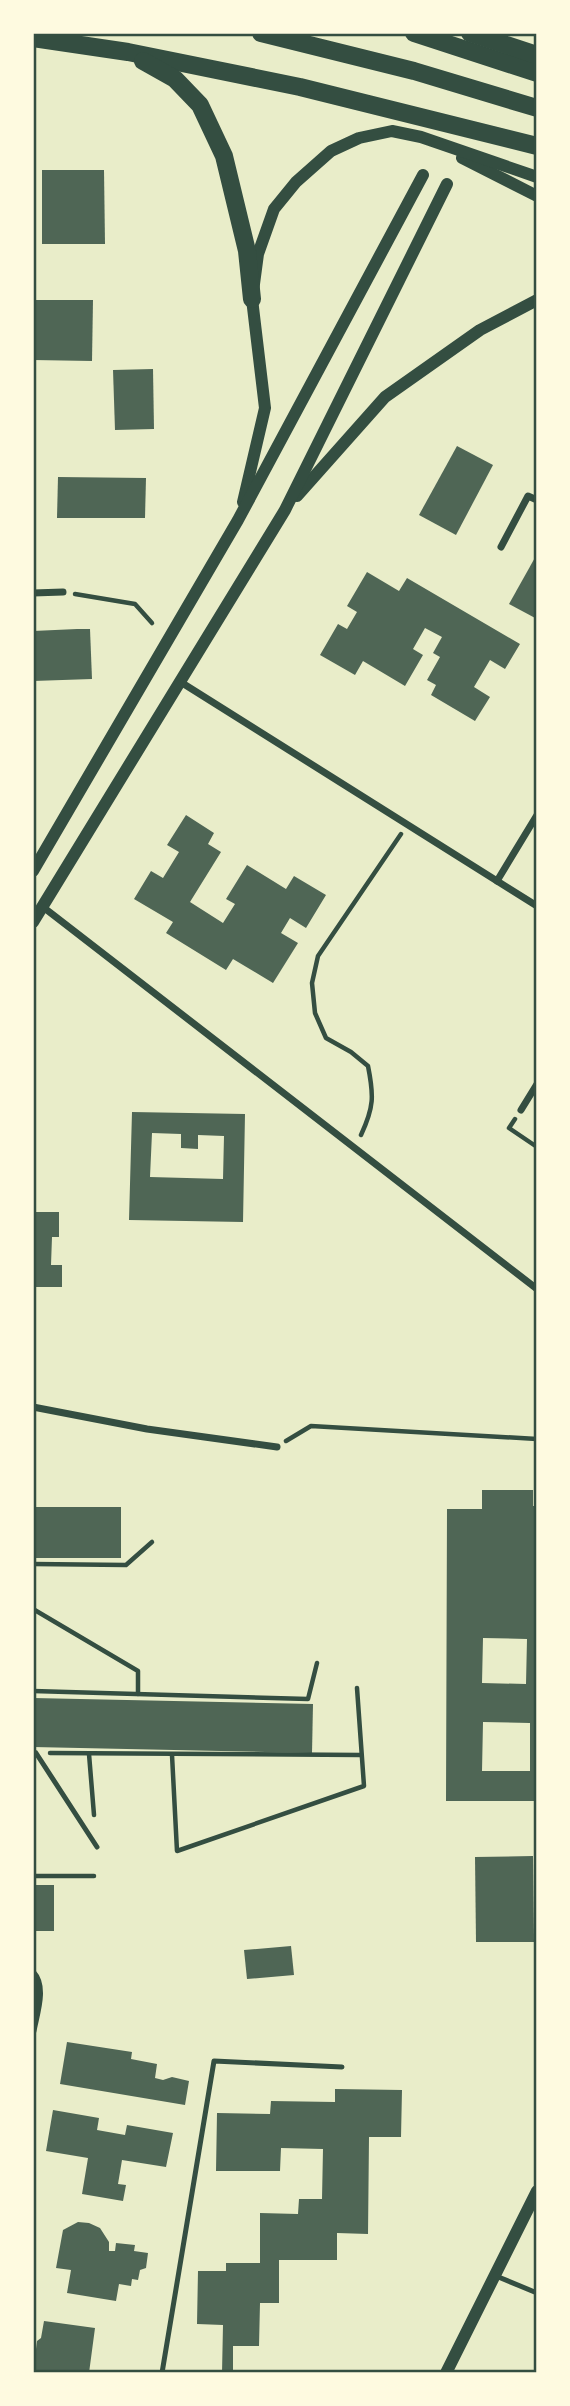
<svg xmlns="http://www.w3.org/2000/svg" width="570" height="2406" viewBox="0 0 570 2406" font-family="Helvetica,sans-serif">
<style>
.building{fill:#4f6655;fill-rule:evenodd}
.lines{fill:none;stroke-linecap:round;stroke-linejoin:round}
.path{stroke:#344e41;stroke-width:4.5}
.service{stroke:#344e41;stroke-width:5}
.minor{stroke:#344e41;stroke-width:7}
.tertiary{stroke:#344e41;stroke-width:12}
.primary{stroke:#344e41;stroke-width:18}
.neatline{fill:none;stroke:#344e41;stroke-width:2.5}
</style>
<rect width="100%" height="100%" fill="#e9edc9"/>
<g class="building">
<polygon points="42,170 104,170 105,244 42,244"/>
<polygon points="33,300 93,300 92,361 33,360"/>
<polygon points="153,369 154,429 115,430 113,370"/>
<polygon points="457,446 493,465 456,535 419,515"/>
<polygon points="58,477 146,478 145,518 57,518"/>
<polygon points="537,554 537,619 509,604"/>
<polygon points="367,572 399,591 407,578 520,644 505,669 490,660 474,687 490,697 475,721 431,695 436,685 427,680 440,657 433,653 442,637 425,628 413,649 423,655 405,686 363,661 355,675 320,655 338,624 347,629 357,612 347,606"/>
<polygon points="77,629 90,629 92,679 33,681 33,631"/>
<polygon points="186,815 214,833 208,844 221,852 190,902 223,923 235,904 226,899 247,865 286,889 294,876 326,895 306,928 290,918 281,933 298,943 273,983 233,959 226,970 166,933 173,922 134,899 151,871 163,878 179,852 167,845"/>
<path d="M132 1112 245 1114 243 1222 129 1220ZM152 1133 181 1134V1148L198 1149V1135L224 1136 223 1179 150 1177Z"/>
<polygon points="33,1212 59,1212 59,1237 52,1237 51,1265 62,1265 62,1287 33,1287"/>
<path d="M482 1490H533V1506H537V1801H446L447 1509H482ZM483 1638 527 1639 526 1684 482 1683ZM483 1722 530 1723V1771H482Z"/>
<rect x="33" y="1507" width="88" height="51"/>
<polygon points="33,1698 313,1704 312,1753 33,1747"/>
<polygon points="533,1856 534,1942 476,1942 475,1857"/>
<rect x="33" y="1885" width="21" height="46"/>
<polygon points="291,1946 294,1975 247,1979 244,1950"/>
<polygon points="67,2042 132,2052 131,2059 157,2064 155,2078 163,2080 172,2077 189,2081 185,2105 60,2084"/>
<polygon points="335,2089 402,2090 401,2137 369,2137 368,2234 337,2233 337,2260 279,2260 279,2303 260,2303 259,2346 233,2346 233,2373 222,2373 223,2325 197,2324 198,2271 226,2271 226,2263 260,2263 260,2213 298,2214 299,2199 322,2199 323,2149 281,2148 280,2171 216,2171 217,2113 270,2114 271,2101 335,2102"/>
<polygon points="53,2110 99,2118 97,2130 125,2135 127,2125 173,2133 166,2167 122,2160 118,2184 126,2185 123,2201 82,2194 88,2158 46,2151"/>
<polygon points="78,2222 89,2223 100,2228 109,2242 109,2251 115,2251 116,2243 135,2245 134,2251 148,2253 146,2268 140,2270 138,2280 132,2279 131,2286 119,2284 116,2301 67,2293 71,2270 56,2268 63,2230"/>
<polygon points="44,2321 95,2328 89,2373 33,2373 37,2341 41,2338"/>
</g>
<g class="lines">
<g class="path">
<polyline points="75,594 135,604 152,623"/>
<polyline points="515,1119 509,1128 537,1147"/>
<path d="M361 1135C374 1107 374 1096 368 1066L351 1052 326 1038 315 1013 312 983 318 956 401 834"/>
<polyline points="286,1441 311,1426 537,1439"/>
<polyline points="33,1564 126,1565 152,1542"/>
<polyline points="33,1609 138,1671 138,1694"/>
<polyline points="33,1691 308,1699 317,1663"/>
<polyline points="50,1753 361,1755"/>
<polyline points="89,1754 94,1815"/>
<polyline points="172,1755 177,1851 364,1786 357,1688"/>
<polyline points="33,1876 94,1876"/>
</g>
<g class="service">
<polyline points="36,1753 97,1847"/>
<polyline points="496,2276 537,2293"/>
<polyline points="162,2373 214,2061 342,2067"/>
</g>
<g class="minor">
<polyline points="501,547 528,496 537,500"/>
<polyline points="33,593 63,592"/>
<polyline points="179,681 537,906"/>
<polyline points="497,881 537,815"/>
<polyline points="43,907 537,1289"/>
<polyline points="521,1110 537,1084"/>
<polyline points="33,1407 147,1429 277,1447"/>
<path d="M33 1973C46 1987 36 2014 33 2031"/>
</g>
<g class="tertiary">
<polyline points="462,158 537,196"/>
<polyline points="297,496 385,397 480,330 537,300"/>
<polyline points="243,502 265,408 252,299 258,254 274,209 296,182 331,151 359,138 392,131 421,137 537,177"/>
<polyline points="33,871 238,520 423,175"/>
<polyline points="33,922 285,510 447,184"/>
<polyline points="446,2373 537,2191"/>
</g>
<g class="primary">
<polyline points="261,33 414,71 537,108"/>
<polyline points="414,33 537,73"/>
<polyline points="470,33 537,55"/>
<polyline points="33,38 128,52 300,87 537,146"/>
<polyline points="143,61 175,79 200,105 224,156 247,251 252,299"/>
</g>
</g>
<rect width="570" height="2406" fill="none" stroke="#fefae0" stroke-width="70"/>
<rect x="35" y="35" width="500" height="2336" class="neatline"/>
</svg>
